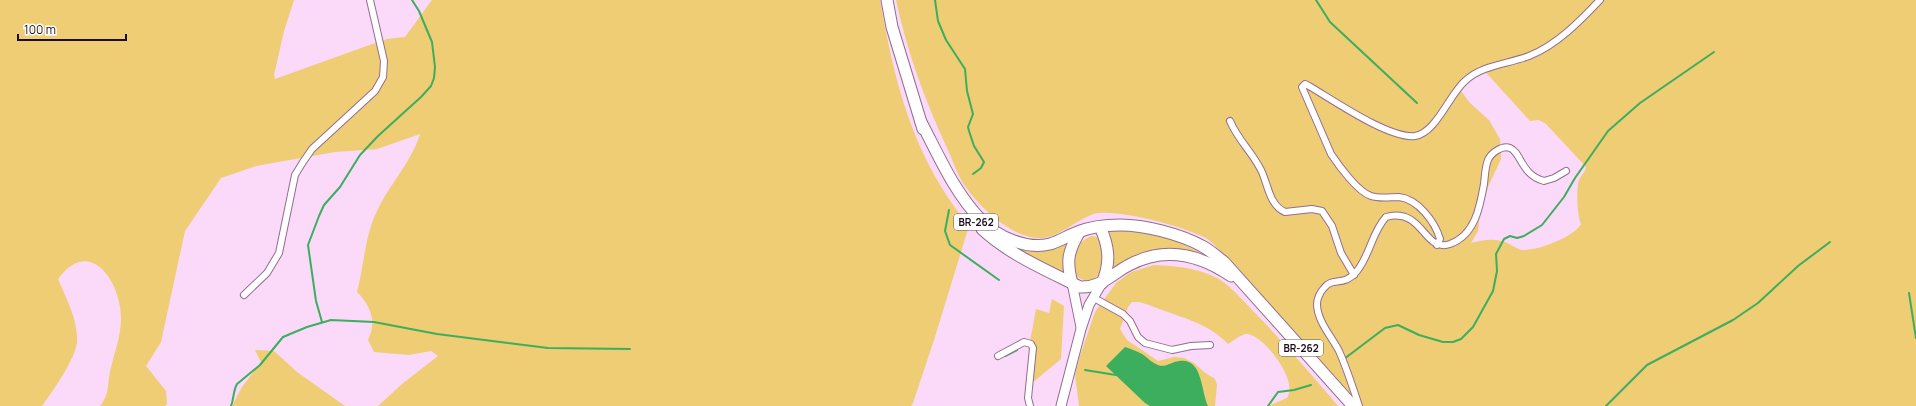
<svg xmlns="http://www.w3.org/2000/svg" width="1916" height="406" viewBox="0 0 1916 406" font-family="Manrope,sans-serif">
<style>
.green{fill:#eecd75;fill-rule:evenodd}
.water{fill:#3cae5d}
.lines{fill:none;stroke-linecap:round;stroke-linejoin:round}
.stream{stroke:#3cae5d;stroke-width:2}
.street-casing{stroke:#936d90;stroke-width:8}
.secondary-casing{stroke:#936d90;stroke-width:11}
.highway-casing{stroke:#936d90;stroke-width:13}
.street{stroke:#fff;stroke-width:6}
.secondary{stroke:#fff;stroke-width:9}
.highway{stroke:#fff;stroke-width:11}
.labels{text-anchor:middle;stroke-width:3.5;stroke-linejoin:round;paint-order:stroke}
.shield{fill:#fff;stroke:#5f565f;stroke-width:1}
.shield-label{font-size:10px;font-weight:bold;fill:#1b0d1a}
</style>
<rect width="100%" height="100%" fill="#fbd9f8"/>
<g class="green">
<path d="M0 0H294L284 31 274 75 275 79 364 47 387 39 405 37 432 0H880C895 85 913 157 969 226L934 340 913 403 911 406H378L402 384 438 356 431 351 409 355 374 352 368 340C377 322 371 306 357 292 364 265 365 234 378 209 390 184 412 161 420 134L377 149 335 152 256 166 221 178 185 231 161 342 146 366 166 391 167 404 165 406H100C110 393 107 386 110 372 114 353 121 337 121 318 121 282 90 235 58 279 66 298 78 320 77 341 77 357 52 392 42 406H0Z"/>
<path d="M896 0H1916V406H1357L1229 261C1222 254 1214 243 1206 238 1182 226 1124 210 1098 213 1083 215 1061 236 1043 238 1014 240 980 208 965 186 957 175 953 160 947 148 925 100 907 52 896 0ZM1480 66 1530 121 1539 120 1546 124 1586 167C1585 173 1581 175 1579 180 1576 190 1577 215 1581 224 1574 237 1537 251 1522 250 1516 249 1511 244 1505 242 1493 238 1483 240 1471 243L1478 231 1480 213 1488 187 1501 159 1500 139 1489 120 1470 103 1458 87 1464 76Z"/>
<path d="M1108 229 1141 232 1170 238 1209 257C1161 249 1151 245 1109 274 1113 258 1114 245 1108 229Z"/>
<polygon points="994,234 1051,249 1068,243 1064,263 1064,275"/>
<path d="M1091 236 1097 237 1101 241C1102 248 1104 256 1103 263 1101 280 1086 286 1074 274L1073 254 1076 245Z"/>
<path d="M1154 265C1177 266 1198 268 1219 279 1233 288 1245 303 1257 315 1285 344 1312 375 1338 406H1268L1287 398C1299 381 1265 337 1248 334 1242 333 1233 341 1228 344 1211 326 1190 320 1168 312 1158 309 1149 304 1138 302H1132L1128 307 1120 329 1127 340 1158 361 1174 357 1184 358 1194 363 1204 372 1215 379 1217 385 1215 406H1079L1075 375 1080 356 1095 312 1116 283 1131 272Z"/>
<polygon points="1052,299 1064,306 1061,359 1032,383 1029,347 1036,309 1049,313"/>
<polygon points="255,350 274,351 297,372 345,406 232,406 242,387 261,362"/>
</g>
<path class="water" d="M1125 347C1131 349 1137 351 1142 354 1147 357 1152 363 1158 365 1165 368 1171 362 1179 361 1203 357 1201 392 1208 406H1150L1145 403 1106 366Z"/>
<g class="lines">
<g class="stream">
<polyline points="935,0 938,21 946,40 965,69 967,91 973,114 968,127 969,131 974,146 984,162 981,168 973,174"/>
<polyline points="1316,0 1330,22 1417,103"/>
<polyline points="949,210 945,231 950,245 999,280"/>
<polyline points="1909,293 1916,338"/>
<polyline points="322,322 316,301 308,245 319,216 324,205 340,187 360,155 378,136 421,97 431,86 434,78 435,67 432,42 419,11 412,0"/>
<polyline points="1005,356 1017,350"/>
<polyline points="1344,359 1385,328 1398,325 1419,335 1443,342 1453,342 1461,339 1473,327 1493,291 1497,271 1496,254 1504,239 1510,236 1517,238 1524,236 1542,225 1564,197 1575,178 1608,131 1640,103 1714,52"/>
<polyline points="1085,370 1116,375"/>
<path d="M231 406C234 399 233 391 237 384L260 365 283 337 307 327 331 320 374 322 437 334 548 348 630 349"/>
<polyline points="1268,406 1278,392 1294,390 1311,385"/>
<polyline points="1606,406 1647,365 1733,320 1758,303 1798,266 1830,242"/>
</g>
<defs>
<g id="street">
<path d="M1230 121C1238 140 1252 152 1261 170 1268 184 1269 205 1285 212L1312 209 1322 211 1332 226 1341 253 1354 275"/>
<path d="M1437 245 1440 239C1435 222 1418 199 1399 197 1390 197 1380 199 1371 196 1358 192 1339 166 1331 154L1302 87 1305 84 1309 86C1333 100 1389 139 1415 136 1436 133 1449 95 1465 81 1482 65 1508 64 1529 56 1557 45 1580 21 1600 0"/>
<polyline points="244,295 267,273 279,253 295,175 303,162 312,149 375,91 383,77 384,61 370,0"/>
<polyline points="1094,298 1123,314 1130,321 1138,337 1145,343 1172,350 1191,346 1210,345"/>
<polyline points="998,356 1024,342 1031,344 1033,348 1028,398 1030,406"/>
<path d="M1359 406C1353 388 1347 369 1339 351 1332 337 1317 321 1317 304 1317 299 1320 292 1324 288 1333 276 1343 288 1357 271 1370 255 1372 232 1386 217 1424 207 1423 253 1450 244 1475 235 1480 207 1484 184 1485 176 1485 167 1488 160 1491 153 1502 145 1510 148 1521 152 1521 175 1544 181L1554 178 1566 171"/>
</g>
<g id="secondary">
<polyline points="1072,283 1081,327"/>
<polyline points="1061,406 1081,329 1089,305 1102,283"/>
</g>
<g id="highway">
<polyline points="887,0 892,27 923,129"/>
<path d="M921 122C939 156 954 192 981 220 997 237 1027 250 1050 244 1060 241 1069 235 1078 232 1090 227 1107 225 1120 225 1145 225 1180 234 1202 246 1210 250 1217 257 1224 262L1353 406"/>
<path d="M1100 227C1109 246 1111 263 1102 283"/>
<path d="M982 229C1010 255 1046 270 1080 287 1101 288 1112 274 1129 265 1165 246 1199 254 1231 276"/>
<path d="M1072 283C1066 261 1068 251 1080 231"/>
</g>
</defs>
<use href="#street" class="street-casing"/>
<use href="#secondary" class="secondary-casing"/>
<use href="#highway" class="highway-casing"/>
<use href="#street" class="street"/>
<use href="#secondary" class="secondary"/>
<use href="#highway" class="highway"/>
</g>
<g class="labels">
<g class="shield">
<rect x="954" y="214" width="44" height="16" rx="3"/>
<rect x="1279" y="340" width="44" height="16" rx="3"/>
</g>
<g class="shield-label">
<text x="976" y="226">BR-262</text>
<text x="1301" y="352">BR-262</text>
</g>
</g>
<path d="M18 34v6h108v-6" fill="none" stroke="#1b0d1a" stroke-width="2"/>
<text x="24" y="34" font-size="12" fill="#1b0d1a" stroke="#ffffff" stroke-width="3" paint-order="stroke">100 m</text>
</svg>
